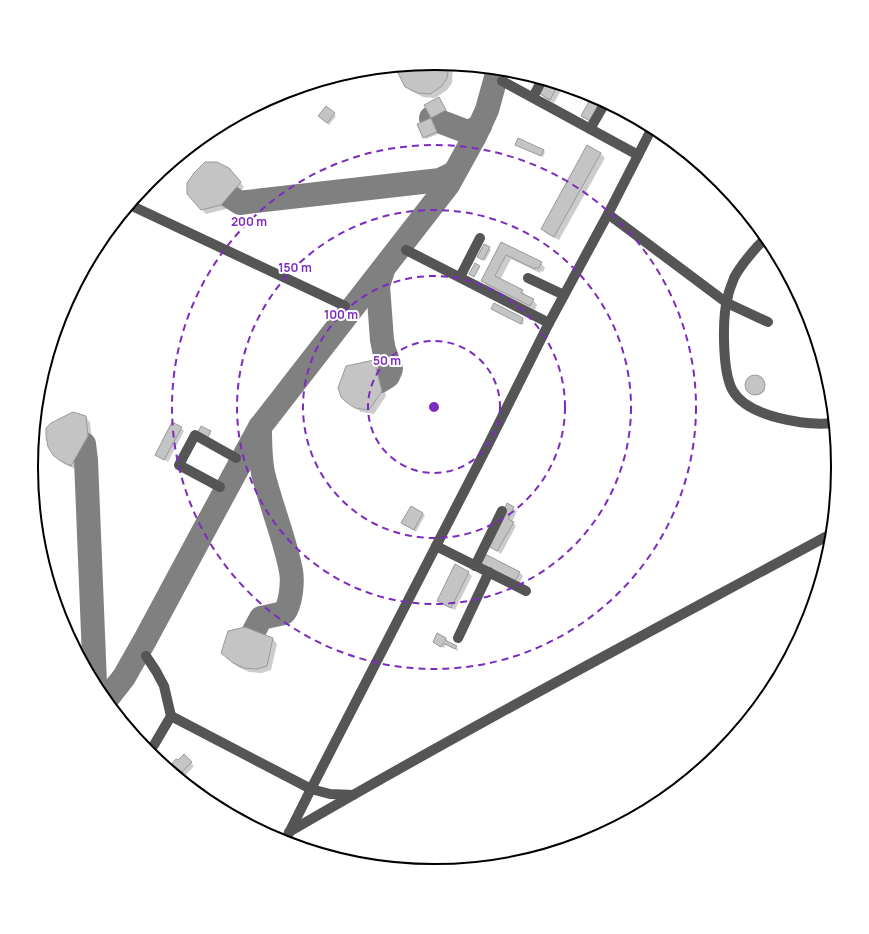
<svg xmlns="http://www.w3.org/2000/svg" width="869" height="934" viewBox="0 0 869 934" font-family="Manrope,sans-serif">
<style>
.shadow{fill:#0003}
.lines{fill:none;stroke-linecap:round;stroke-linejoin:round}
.taxiway{stroke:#808080;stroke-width:24}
.building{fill:#c4c4c4;stroke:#999}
.minor{stroke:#555;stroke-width:10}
.ring{fill:none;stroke:#7b2cbf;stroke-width:2;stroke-dasharray:7 5}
.rim{fill:none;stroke:#000;stroke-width:2}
.centre{fill:#7b2cbf;stroke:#fff;stroke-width:2}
.ring-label{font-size:12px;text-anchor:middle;font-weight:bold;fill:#7b2cbf;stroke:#fff;stroke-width:4;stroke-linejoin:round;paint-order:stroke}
</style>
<rect width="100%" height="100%" fill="#fff"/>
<g class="shadow">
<polygon points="435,64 453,65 452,83 447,90 435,98 423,97 411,91 406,86 396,67"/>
<polygon points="548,82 563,87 554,103 546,99 541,94"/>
<polygon points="439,98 447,112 434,119 432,117"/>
<polygon points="326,108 336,116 329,125 321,118"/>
<polygon points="431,119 438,134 426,139 424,137"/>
<polygon points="517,145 543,150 545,152 543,157"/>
<polygon points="600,153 605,158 559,240 547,234 542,229"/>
<polygon points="233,174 244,187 226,209 206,214 201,209"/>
<polygon points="501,243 541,263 545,268 543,272 541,271 540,273 511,259 500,280 522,291 527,296 526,297 533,300 537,305 535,310 487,286 483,281"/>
<polygon points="489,248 491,250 485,261 479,257"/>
<polygon points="805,309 807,313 816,341 815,340"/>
<polygon points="494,310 522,319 524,321 523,325"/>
<polygon points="374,361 378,366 386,396 374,414 361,412 347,401"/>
<polygon points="751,376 758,377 765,384 765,391 760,395 754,395 747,388 747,381"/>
<polygon points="85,417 90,422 92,441 75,469 64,464 59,459"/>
<polygon points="181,428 184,431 168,462 156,455"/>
<polygon points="508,505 517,511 512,522 516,526 501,554 489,546"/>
<polygon points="411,507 425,515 416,532 402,523"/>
<polygon points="486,555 520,573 523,576 519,584"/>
<polygon points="468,572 472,576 455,610 441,604 438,601"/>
<polygon points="446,638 447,640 447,642 456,647 458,649 458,651 446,644 444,648 436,644"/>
<polygon points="273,639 277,644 271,670 262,673 249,672 238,667 227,657"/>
<polygon points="184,756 194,766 182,779 169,768"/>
</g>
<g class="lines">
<g class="taxiway">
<polyline points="431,118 465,131 471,131 480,126"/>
<polyline points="229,196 240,203 247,202 440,180 454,173"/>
<polyline points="380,381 388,376 391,369 384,350 382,340 378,286 383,270"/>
<polyline points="84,444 86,460 95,683"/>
<path d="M254 631 261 618 284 613C291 604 293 582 291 571 285 539 271 506 263 473 260 458 260 443 260 427"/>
<polyline points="106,700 124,677 145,640 203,532 260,427 448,185 475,136 487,110 498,70"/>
</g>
</g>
<g class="building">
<polygon points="435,64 449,65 447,78 442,86 430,94 418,93 405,87 395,67"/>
<polygon points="547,81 558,85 550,100 540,94"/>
<polygon points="592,96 601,101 590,121 581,116"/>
<polygon points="439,97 446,110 431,118 424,105"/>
<polygon points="326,106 335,113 327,123 318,116"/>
<polygon points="431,118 437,132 423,138 417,124"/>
<polygon points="518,138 544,150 541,156 515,145"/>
<polygon points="587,145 601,153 554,237 541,229"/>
<polygon points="205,162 217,162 229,168 241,182 221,205 201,210 187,194 187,183 194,173"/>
<polygon points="501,242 542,262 538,269 536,267 535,269 506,255 495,276 523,290 521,293 534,299 530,306 481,281"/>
<polygon points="484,244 490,247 483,260 477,257"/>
<polygon points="475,263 480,266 474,277 469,274"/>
<polygon points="494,303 523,318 521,324 491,309"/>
<polygon points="805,308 816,340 814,341 799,311"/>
<polygon points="374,360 382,391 369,410 355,408 346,402 341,397 338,388 346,366"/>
<circle cx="755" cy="385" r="10"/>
<polygon points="73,412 86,416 88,436 71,466 59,460 53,455 48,447 46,436 46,428 51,423"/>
<polygon points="172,422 182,427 164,460 155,455"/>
<polygon points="201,426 211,431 208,437 198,432"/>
<polygon points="507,503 514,507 508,519 514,522 497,551 488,546"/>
<polygon points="411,506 423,513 414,530 401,523"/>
<polygon points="485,554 520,572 515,581 480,563"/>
<polygon points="455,564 469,572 451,608 437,601"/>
<polygon points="245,627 273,638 267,666 257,669 244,668 233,663 221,653 228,631"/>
<polygon points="437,633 446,638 445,640 457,646 455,649 443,643 441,647 433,642"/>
<polygon points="184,754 192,762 178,776 168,768 176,759 178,760"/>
</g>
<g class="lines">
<g class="minor">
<polyline points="502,81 638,155"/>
<polyline points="533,97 542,80"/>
<polyline points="590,129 605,103"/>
<polyline points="130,205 345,306"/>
<polyline points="608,214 727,303 768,322"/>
<path d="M766 238C756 247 740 266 734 278 732 284 729 290 728 296 722 316 722 373 733 391 748 417 806 426 834 423"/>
<polyline points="406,250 549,323"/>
<polyline points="460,277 480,238"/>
<polyline points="528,278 564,295"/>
<polyline points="220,487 179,465 195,435 236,458"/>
<polyline points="436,546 526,591"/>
<polyline points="475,566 502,511"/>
<polyline points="458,638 489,572"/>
<polyline points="146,656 156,671 164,686 171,716 154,745 148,751"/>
<polyline points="171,716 311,789 330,794 353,795"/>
<path d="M289 832C467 728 650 632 831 534"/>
<polyline points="285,841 311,789 487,447 549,323 608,214 652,128"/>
</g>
</g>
<g class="ring">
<circle cx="434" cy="407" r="66"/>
<circle cx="434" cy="407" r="131"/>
<circle cx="434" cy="407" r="197"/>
<circle cx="434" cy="407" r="262"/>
</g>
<path d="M0 0H869V934H0ZM434 70H435A396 396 0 0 1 831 466V468A396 396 0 0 1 435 864H434A396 396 0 0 1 38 468V466A396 396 0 0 1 434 70Z" fill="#fff" fill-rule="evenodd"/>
<path class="rim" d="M434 70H435A396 396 0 0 1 831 466V468A396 396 0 0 1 435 864H434A396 396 0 0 1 38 468V466A396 396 0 0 1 434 70Z"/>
<circle cx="434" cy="407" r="6" class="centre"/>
<g class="ring-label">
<text x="249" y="226">200 m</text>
<text x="295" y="272">150 m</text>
<text x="341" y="319">100 m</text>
<text x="387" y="365">50 m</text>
</g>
</svg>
